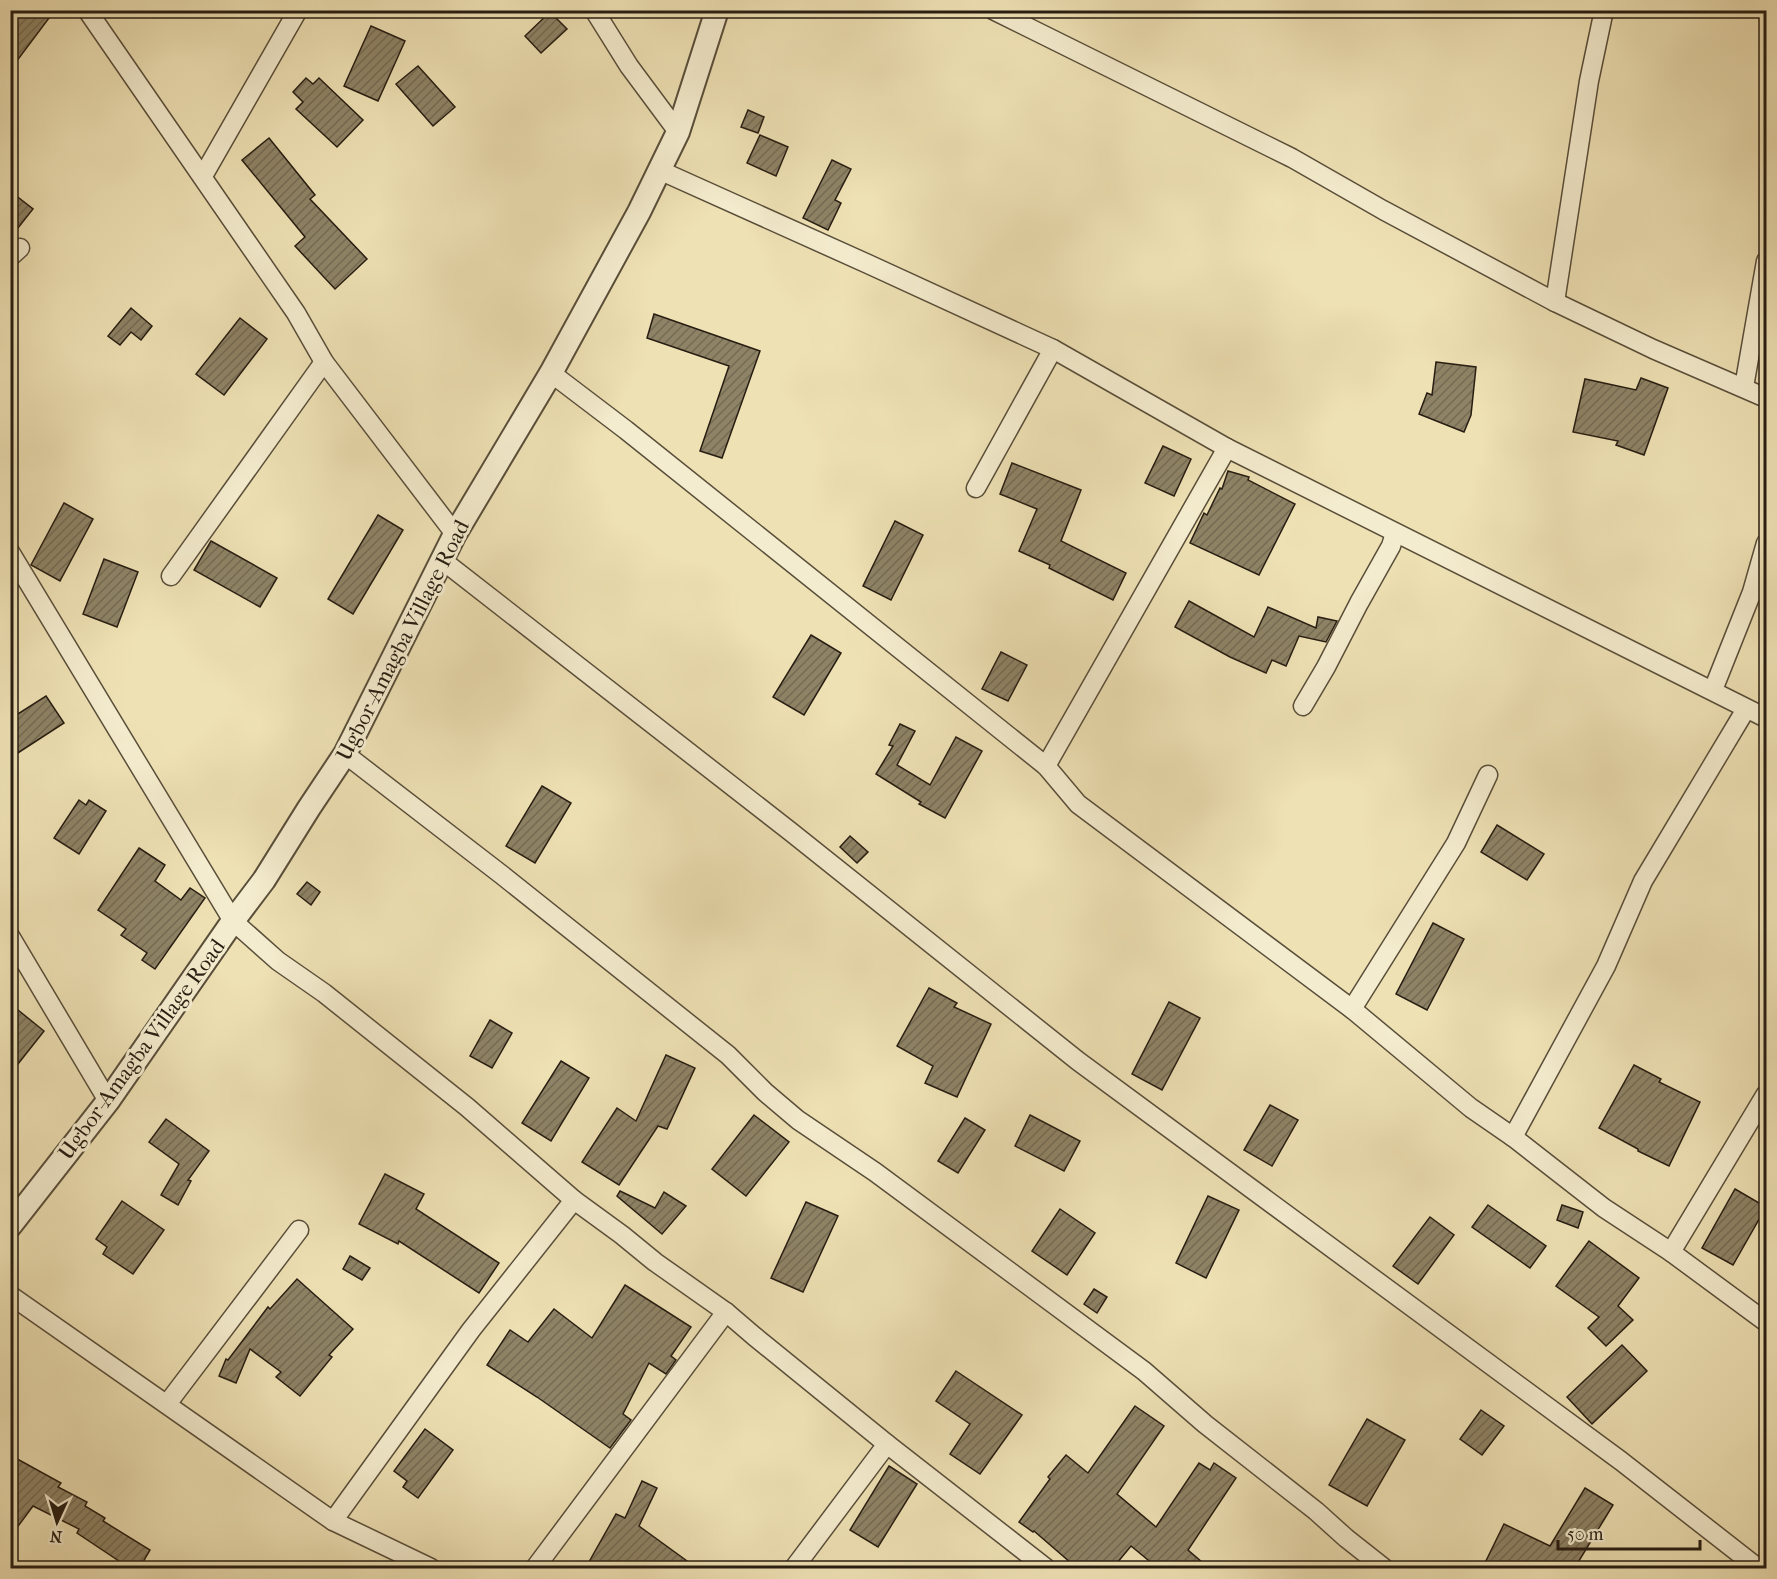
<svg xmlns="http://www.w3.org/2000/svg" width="1777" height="1579" viewBox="0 0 1777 1579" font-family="'IM FELL French Canon',serif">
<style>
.building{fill:url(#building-hatch);stroke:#271d12;stroke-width:1.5}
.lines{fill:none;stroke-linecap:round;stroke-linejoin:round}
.minor-casing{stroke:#594e3a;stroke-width:21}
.tertiary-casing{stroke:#594e3a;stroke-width:26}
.minor{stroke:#f4ecce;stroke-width:18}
.tertiary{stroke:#f4ecce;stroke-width:22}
.labels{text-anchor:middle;stroke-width:6;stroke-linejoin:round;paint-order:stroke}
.street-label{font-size:22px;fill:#271d12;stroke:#f4ecce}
</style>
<defs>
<pattern id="building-hatch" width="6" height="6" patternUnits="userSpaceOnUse" patternTransform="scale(1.5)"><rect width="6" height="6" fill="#8e8366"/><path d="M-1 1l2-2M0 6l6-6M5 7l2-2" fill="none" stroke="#746b53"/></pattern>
</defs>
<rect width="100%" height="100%" fill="#eee1b4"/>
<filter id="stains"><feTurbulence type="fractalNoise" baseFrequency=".00333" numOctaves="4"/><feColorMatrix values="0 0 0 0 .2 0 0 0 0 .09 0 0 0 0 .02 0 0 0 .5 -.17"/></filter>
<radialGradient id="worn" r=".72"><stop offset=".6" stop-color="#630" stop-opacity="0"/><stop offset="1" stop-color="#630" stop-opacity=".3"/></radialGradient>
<g class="building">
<polygon points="10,10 55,10 10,70"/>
<polygon points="550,12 567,29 541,53 525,36"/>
<polygon points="371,26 405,41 378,101 344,86"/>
<polygon points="418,66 455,107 433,126 396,84"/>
<polygon points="306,78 313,84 319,78 363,120 337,147 296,109 303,102 293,92"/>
<polygon points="748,110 764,117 758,133 741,127"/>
<polygon points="760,135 788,147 776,176 747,163"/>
<polygon points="269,138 315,195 310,199 367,259 335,289 295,246 305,237 242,160"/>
<polygon points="832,160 851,169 835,200 841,203 828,230 803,218"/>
<polygon points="10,191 33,209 10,238"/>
<polygon points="131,308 152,326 141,340 131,332 120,345 108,336"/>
<polygon points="654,314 760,351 722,458 700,451 729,366 647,338"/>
<polygon points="240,318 267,339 224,395 196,374"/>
<polygon points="1436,362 1476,367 1471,415 1464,432 1419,414 1427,393 1432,395"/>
<polygon points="1641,378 1668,388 1644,455 1616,445 1618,441 1573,432 1585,379 1636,390"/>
<polygon points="1163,446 1191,459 1174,496 1145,483"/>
<polygon points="1012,463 1081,490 1061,541 1126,573 1113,600 1049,568 1050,565 1019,551 1037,509 1000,494"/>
<polygon points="1228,471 1249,477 1248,480 1295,504 1259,575 1190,543 1204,513 1207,515 1220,488 1222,489"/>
<polygon points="64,503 93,519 60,581 31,565"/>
<polygon points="378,515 403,530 353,614 328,599"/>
<polygon points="895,521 923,535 891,600 863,586"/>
<polygon points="211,541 277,578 260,607 194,570"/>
<polygon points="104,559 138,572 117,627 83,614"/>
<polygon points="1189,601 1254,637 1268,607 1316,628 1318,617 1337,621 1326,642 1299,636 1286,666 1272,660 1266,673 1230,657 1175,627"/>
<polygon points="811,635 841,653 804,715 773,697"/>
<polygon points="1001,652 1027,665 1008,701 982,689"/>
<polygon points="46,696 64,723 10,758 10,719"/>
<polygon points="900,724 915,731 897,765 930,785 956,737 982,751 945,818 919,804 921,802 876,774 893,746 889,745"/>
<polygon points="542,786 571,803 535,863 506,846"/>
<polygon points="79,800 86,805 89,800 106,811 79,854 54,838"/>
<polygon points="1497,825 1544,854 1527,880 1481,852"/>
<polygon points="850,836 868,852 857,863 840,847"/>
<polygon points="139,848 165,865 155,881 181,900 190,888 205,898 155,969 142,960 147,953 121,935 126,929 98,910"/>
<polygon points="307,882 320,892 311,905 297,894"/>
<polygon points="1433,923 1464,939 1427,1010 1396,994"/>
<polygon points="929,988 957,1003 954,1007 991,1024 957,1097 925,1083 933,1066 897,1046"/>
<polygon points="1169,1002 1200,1018 1162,1090 1132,1074"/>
<polygon points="18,1010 44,1031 10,1074 10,1019"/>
<polygon points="490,1020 512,1033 492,1068 470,1056"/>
<polygon points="666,1055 695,1068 667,1129 658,1126 619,1185 582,1162 617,1108 636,1121"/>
<polygon points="561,1061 589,1078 551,1141 522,1123"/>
<polygon points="1634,1065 1661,1079 1659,1082 1700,1102 1669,1166 1638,1151 1638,1149 1599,1128"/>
<polygon points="1270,1105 1298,1120 1272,1166 1244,1150"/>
<polygon points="754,1115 789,1142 746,1196 712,1169"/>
<polygon points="1030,1115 1080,1141 1064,1171 1015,1146"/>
<polygon points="965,1118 985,1130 958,1173 938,1161"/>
<polygon points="166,1119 209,1151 188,1180 191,1181 178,1205 161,1195 179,1164 149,1142"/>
<polygon points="385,1174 424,1194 416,1209 499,1263 479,1293 399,1241 398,1244 359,1224"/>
<polygon points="1735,1189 1766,1207 1733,1265 1702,1248"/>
<polygon points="620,1191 655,1208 664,1192 686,1206 662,1234 617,1196"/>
<polygon points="1208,1196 1239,1210 1206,1278 1176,1263"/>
<polygon points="122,1201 164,1230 133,1274 103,1254 107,1247 96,1239"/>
<polygon points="806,1202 838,1216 803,1292 771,1278"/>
<polygon points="1488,1205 1546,1246 1530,1268 1472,1227"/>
<polygon points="1562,1205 1583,1212 1578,1228 1557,1220"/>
<polygon points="1060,1209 1095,1233 1067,1275 1032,1251"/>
<polygon points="1430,1217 1454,1235 1418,1284 1393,1266"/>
<polygon points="1589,1241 1639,1278 1618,1306 1633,1320 1606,1346 1588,1328 1599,1317 1556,1286"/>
<polygon points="350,1256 370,1268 362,1280 343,1269"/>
<polygon points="297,1279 353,1329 329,1355 332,1357 300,1396 276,1377 281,1372 250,1349 236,1383 219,1376 226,1359 228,1360 268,1307 270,1309"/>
<polygon points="625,1285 691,1327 671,1356 676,1360 666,1374 649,1363 623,1414 631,1420 610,1448 537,1397 487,1365 510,1330 528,1342 554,1309 592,1338"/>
<polygon points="1094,1289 1107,1297 1097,1313 1084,1304"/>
<polygon points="1622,1345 1647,1371 1592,1424 1567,1397"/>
<polygon points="956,1371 1022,1415 980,1474 950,1454 970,1424 936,1401"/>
<polygon points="1135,1406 1164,1426 1117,1494 1156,1527 1199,1463 1210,1470 1214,1463 1236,1478 1188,1550 1210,1569 1159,1569 1131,1546 1112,1569 1078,1569 1034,1531 1033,1532 1019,1522 1050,1479 1048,1477 1066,1455 1088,1473"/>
<polygon points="1481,1410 1504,1426 1482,1455 1460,1439"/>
<polygon points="1367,1419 1405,1440 1367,1506 1329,1485"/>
<polygon points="425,1429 453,1450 418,1498 403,1487 407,1481 394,1471"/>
<polygon points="10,1455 61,1483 58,1487 87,1502 85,1506 105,1518 103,1521 150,1550 139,1569 131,1569 77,1533 79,1529 33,1506 10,1537"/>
<polygon points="889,1466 917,1484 878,1547 850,1530"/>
<polygon points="642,1481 657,1488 639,1526 698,1569 585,1569 616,1514 625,1518"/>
<polygon points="1585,1488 1613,1505 1574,1569 1482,1569 1504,1524 1550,1546"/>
</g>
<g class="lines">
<defs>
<g id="minor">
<polyline points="87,10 296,313 324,362 455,534"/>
<polyline points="594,10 629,66 678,132"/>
<polyline points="993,10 1292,158 1383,210 1555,302 1653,349 1766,398"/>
<polyline points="659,170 868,264 1053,349 1227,448 1766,718"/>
<polyline points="203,176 298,10"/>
<polyline points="10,257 20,248"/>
<polyline points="1555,302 1589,81 1604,10"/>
<polyline points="551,373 626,430 1046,766 1078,804 1352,1009 1471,1108 1513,1137 1604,1208 1671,1252 1766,1322"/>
<polyline points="1744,387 1766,261"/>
<polyline points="976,488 1053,349"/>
<polyline points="10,552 233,921 278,961 324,993 467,1107 574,1200 622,1235 655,1262 726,1312 754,1336 887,1444 1046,1568"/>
<polyline points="442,560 791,832 1078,1061 1621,1461 1758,1568"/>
<polyline points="171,576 324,362"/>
<polyline points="1713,690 1752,592 1766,543"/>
<polyline points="1303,706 1326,667 1359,603 1391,546 1395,533"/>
<polyline points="345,754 502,875 728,1055 765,1092 798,1120 875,1172 1144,1371 1205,1424 1316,1511 1346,1538 1384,1568"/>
<polyline points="1046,766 1227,448"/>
<polyline points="10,936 108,1101"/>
<polyline points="1352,1009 1456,843 1488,775"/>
<polyline points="1513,1137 1606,966 1643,881 1746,709"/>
<polyline points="1671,1252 1766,1094"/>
<polyline points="10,1295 333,1521 431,1568"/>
<polyline points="167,1404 299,1230"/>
<polyline points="333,1521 471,1330 574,1200"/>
<polyline points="535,1568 726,1312"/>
<polyline points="794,1568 887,1444"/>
</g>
<polyline id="tertiary" points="10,1226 108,1101 233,921 264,880 309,808 345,754 455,534 551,373 639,212 678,132 717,10"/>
</defs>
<use href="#minor" class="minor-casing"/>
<use href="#tertiary" class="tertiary-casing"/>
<use href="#minor" class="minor"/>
<use href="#tertiary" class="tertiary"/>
</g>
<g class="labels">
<g class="street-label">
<text transform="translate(402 640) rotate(-63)" y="8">Ugbor-Amagba Village Road</text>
<text transform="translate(141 1049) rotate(-54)" y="8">Ugbor-Amagba Village Road</text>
</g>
</g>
<rect width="1777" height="1579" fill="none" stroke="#eee1b4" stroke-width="36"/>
<rect x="12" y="12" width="1753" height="1555" fill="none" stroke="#271d12" stroke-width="3"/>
<rect x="18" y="18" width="1741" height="1543" fill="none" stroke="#271d12" stroke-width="1.5"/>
<g transform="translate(57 1522) rotate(184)" stroke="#f4ecce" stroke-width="4.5" paint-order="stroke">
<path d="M0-4.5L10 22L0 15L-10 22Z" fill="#271d12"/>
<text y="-9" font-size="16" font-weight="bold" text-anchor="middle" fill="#271d12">N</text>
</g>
<path d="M1558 1540v9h142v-9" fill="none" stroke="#271d12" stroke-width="3"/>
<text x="1567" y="1540" font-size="18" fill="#271d12" stroke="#f4ecce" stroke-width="4.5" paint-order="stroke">50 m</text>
<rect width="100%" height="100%" filter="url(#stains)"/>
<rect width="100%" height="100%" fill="url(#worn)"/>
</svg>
